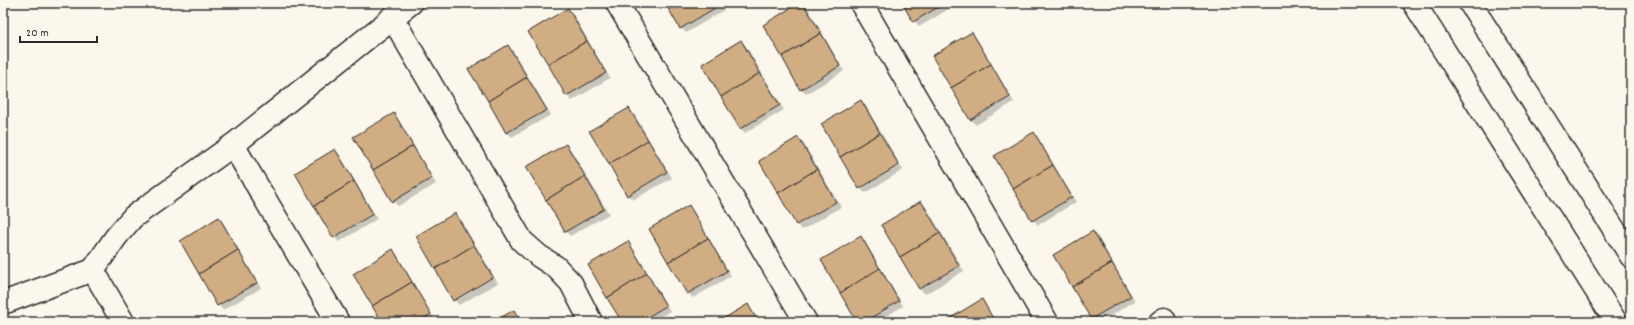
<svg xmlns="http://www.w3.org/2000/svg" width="1634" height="325" viewBox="0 0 1634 325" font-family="Dekko,sans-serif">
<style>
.shadow{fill:#0003}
.building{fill:#d1ad83;stroke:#2b2b2b}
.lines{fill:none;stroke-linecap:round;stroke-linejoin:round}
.minor-casing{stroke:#2b2b2b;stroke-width:25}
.minor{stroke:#fbf7ec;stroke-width:22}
</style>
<rect width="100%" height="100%" fill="#fbf7ec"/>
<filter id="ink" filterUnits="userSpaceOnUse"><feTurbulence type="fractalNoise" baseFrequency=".025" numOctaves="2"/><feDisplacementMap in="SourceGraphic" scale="8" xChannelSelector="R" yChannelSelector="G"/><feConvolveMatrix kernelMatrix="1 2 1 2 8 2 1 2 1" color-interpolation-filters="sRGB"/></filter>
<g filter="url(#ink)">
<g class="shadow">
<polygon points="666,3 720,3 724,10 686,33 681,28"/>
<polygon points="801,3 807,7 844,71 806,94 801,89"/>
<polygon points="903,3 957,3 957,4 919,27"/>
<polygon points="568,9 573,14 610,78 572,101 567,96 530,32"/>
<polygon points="971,33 976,38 1014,102 976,125 971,120 933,56"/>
<polygon points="741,41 746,46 784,110 745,133 740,128"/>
<polygon points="508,46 513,51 551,115 512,137 507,132 470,69"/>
<polygon points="861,101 866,106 903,170 865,193 860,188"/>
<polygon points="629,109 634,114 672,178 633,200 628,195 591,132"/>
<polygon points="394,114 398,119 436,184 398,206 393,201"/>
<polygon points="1033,133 1038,138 1076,202 1038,225 1033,220"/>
<polygon points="798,138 803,143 841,207 802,230 797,225 760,161"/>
<polygon points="566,145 571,150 609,214 570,236 565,231"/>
<polygon points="335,150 340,155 377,219 339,242 334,237"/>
<polygon points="921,202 926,207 964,271 925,294 920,289 883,225"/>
<polygon points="689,207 694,212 731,276 693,298 688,293 651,230"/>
<polygon points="455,214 460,219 498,283 459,305 454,300 417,237"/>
<polygon points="219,219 224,224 261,288 223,310 218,305"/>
<polygon points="1093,232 1098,237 1135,301 1100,322 1095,322 1092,319 1055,255"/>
<polygon points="860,238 865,242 903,306 877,322 858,322"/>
<polygon points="628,242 632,247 670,311 652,322 623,322"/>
<polygon points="392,250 397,255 435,320 431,322 383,322"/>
<polygon points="982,300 996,322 946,322"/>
<polygon points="747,305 759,322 720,322"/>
<polygon points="514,311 523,322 495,322"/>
</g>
<g class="building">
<polygon points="665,3 719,3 720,5 680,29"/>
<polygon points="799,3 803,3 821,33 782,57 763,25"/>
<polygon points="902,3 945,3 913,22"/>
<polygon points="568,8 587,41 548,64 528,32"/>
<polygon points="972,32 991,64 951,88 932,56"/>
<polygon points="821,33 840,66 800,90 782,57"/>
<polygon points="741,40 760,73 721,97 702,64"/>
<polygon points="587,41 606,73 566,96 548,64"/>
<polygon points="508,45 527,77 488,101 468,69"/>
<polygon points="991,64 1010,97 970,120 951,88"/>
<polygon points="760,73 780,105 740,129 721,97"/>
<polygon points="527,77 547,110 506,133 488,101"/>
<polygon points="861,100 880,133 840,157 821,124"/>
<polygon points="629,108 648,140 609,164 589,131"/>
<polygon points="394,113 413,146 373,170 353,137"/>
<polygon points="1034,132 1053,165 1013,189 994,156"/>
<polygon points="880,133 899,165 859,189 840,157"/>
<polygon points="798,137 817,169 778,193 759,161"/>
<polygon points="648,140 667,172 627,196 609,164"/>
<polygon points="566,144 585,176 546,200 526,167"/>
<polygon points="413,146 432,178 392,202 373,170"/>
<polygon points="335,149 354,181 314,206 295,173"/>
<polygon points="1053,165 1072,197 1032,221 1013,189"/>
<polygon points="817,169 836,202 796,225 778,193"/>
<polygon points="585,176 604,209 565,232 546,200"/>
<polygon points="354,181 373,214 333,238 314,206"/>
<polygon points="921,201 940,233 900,257 881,225"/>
<polygon points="689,205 708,238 668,262 649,229"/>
<polygon points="455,213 474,245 435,269 416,236"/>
<polygon points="219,217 238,250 199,274 180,241"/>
<polygon points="1093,231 1112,263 1072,287 1053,255"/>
<polygon points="940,233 959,266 919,289 900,257"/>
<polygon points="861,236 880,269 840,293 821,260"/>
<polygon points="708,238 727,271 687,294 668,262"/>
<polygon points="628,241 647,273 607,298 588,265"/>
<polygon points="474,245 493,277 453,301 435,269"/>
<polygon points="393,249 412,282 372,306 353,274"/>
<polygon points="238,250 257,283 217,306 199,274"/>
<polygon points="1112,263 1131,296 1091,319 1072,287"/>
<polygon points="880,268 899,301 864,322 857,322 840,293"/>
<polygon points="647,273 666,306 639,322 622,322 607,298"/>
<polygon points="412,282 431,314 418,322 382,322 372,306"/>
<polygon points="982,299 995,322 944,322"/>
<polygon points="748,304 758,322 718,322"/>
<polygon points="514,310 521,322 493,322"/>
<polygon points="280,317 284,322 271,322"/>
</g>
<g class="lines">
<defs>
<g id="minor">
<polyline points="617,3 806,322"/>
<polyline points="861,3 1047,322"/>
<polyline points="1414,3 1616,322"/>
<polyline points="1470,3 1631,256"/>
<polyline points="392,17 522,241 539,256 556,267 571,283 591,322"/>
<polyline points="233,145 338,322"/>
<polyline points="93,270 123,322"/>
<polyline points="3,303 93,270 116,237 133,217 233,145 411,3"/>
<polyline points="1160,322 1164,319"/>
</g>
</defs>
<use href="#minor" class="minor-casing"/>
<use href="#minor" class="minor"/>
</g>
</g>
<rect width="1634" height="325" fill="none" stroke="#fbf7ec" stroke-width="16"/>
<rect x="8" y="8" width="1618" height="309" fill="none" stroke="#2b2b2b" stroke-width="1.5" filter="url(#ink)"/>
<path d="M20 36v6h77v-6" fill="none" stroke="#2b2b2b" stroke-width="2"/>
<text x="26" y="36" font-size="12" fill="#2b2b2b" stroke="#fbf7ec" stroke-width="3" paint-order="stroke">20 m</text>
</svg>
